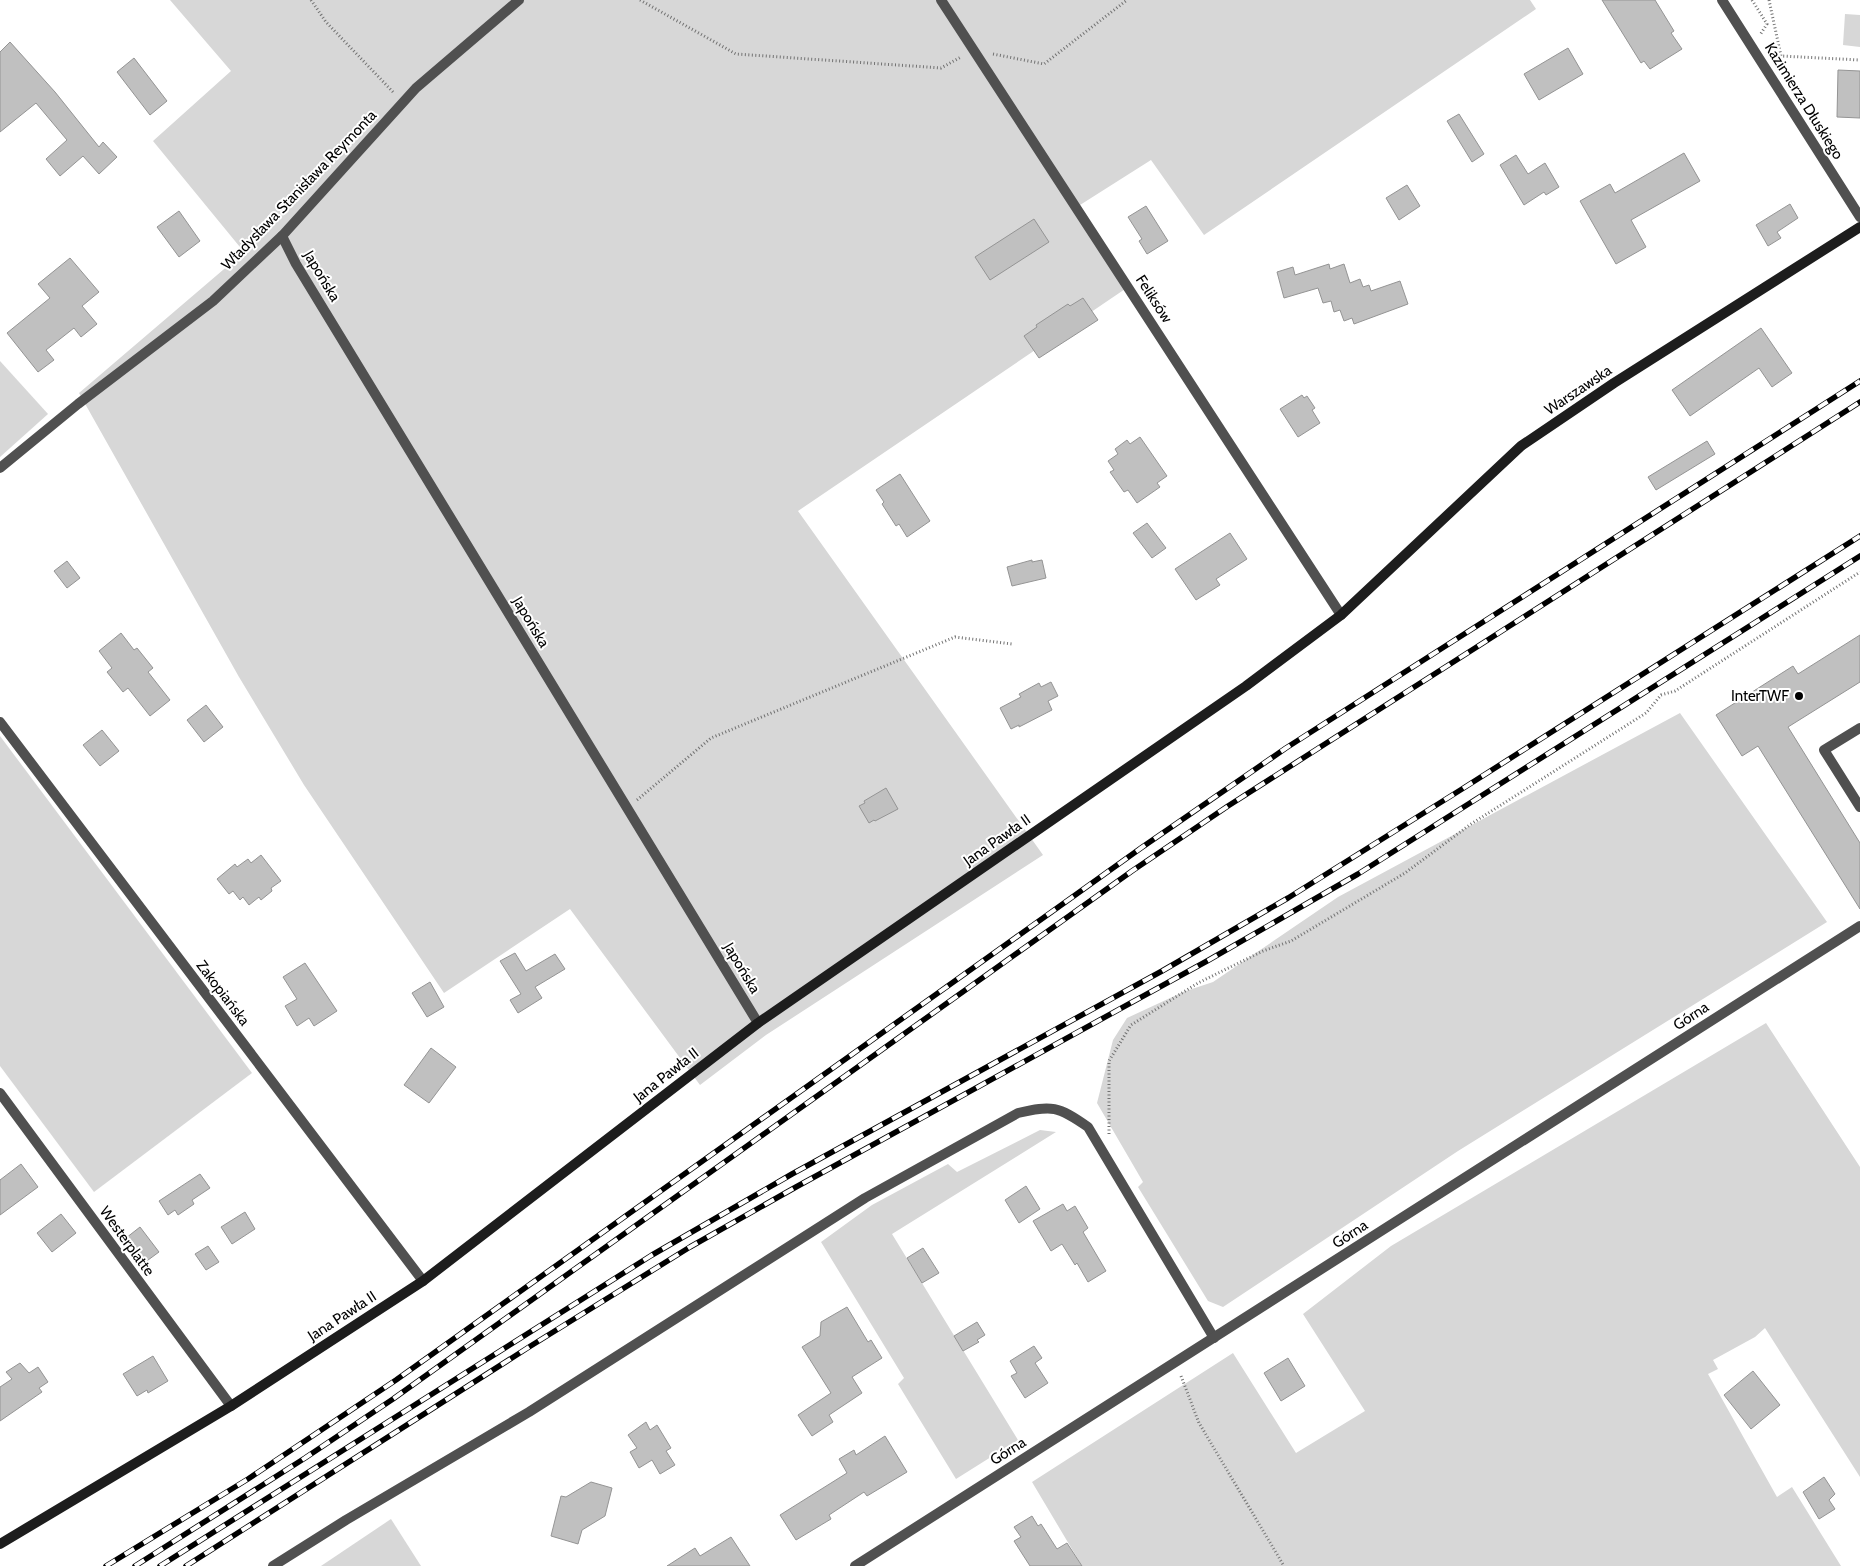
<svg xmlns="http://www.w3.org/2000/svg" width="1860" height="1566" viewBox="0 0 1860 1566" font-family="Cabin,sans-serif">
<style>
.green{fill:#d7d7d7}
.building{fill:#c0c0c0;stroke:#949494}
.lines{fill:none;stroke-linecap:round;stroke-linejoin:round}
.path{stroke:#727272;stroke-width:3;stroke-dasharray:1 2.5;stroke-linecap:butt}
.lane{stroke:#505050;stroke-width:10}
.street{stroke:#505050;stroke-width:10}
.secondary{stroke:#1d1d1d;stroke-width:10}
.rail-casing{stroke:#000;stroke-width:5.5}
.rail{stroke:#fff;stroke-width:4;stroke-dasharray:11;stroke-linecap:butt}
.poi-dot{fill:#000;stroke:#fff;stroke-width:2}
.labels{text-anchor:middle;stroke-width:4;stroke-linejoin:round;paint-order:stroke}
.street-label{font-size:15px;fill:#000;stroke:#fff}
.poi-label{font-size:15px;fill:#000;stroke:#fff;text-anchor:end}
</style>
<rect width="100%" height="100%" fill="#fff"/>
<g class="green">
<polygon points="170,0 1530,0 1536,9 1204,235 1151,160 1080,205 1131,285 798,511 1043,855 766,1035 700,1085 570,909 444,993 304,785 239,677 79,393 244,252 153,141 231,71"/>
<polygon points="1845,14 1860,15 1860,47 1843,45"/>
<polygon points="0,361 48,414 0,457"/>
<polygon points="1680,713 1827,922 1458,1151 1223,1307 1208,1301 1138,1187 1143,1182 1097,1103 1113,1040 1127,1018 1183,992 1213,982 1338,897"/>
<polygon points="0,736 252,1073 94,1192 0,1066"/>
<polygon points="1766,1023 1860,1167 1860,1477 1765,1328 1755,1337 1713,1360 1718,1369 1708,1374 1777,1497 1792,1487 1841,1566 1082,1566 1032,1482 1233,1353 1296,1453 1365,1411 1303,1314 1391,1246"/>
<polygon points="1040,1130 1056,1132 892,1234 1018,1440 956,1479 898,1384 904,1378 821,1242 872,1205 948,1164 957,1172"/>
<polygon points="391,1519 421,1566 321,1566"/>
</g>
<g class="building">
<polygon points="1602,0 1655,0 1674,31 1671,33 1682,49 1650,69 1644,61 1641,63"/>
<polygon points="10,42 55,92 99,147 103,142 117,157 99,174 83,156 60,176 46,159 67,140 36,103 0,132 0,52"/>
<polygon points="1568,48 1583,74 1539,100 1524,74"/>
<polygon points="134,58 167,101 150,115 117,72"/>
<polygon points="1838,70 1860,71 1860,118 1837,117"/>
<polygon points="1459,114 1484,154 1472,162 1447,121"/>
<polygon points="1684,153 1700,181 1631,220 1646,247 1616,264 1580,201 1610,184 1615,193"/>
<polygon points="1516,155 1528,174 1545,163 1559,187 1546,195 1544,192 1524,205 1500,165"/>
<polygon points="1407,185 1420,206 1399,220 1386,198"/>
<polygon points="1790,204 1798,218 1777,232 1781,238 1768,246 1756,225"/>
<polygon points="1146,206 1168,241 1147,254 1139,241 1142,239 1128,217"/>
<polygon points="179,211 200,241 179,257 157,227"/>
<polygon points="1034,219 1049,242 990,280 975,257"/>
<polygon points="70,258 99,292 82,306 97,324 81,337 74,328 46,350 54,360 38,372 7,333 50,298 38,284"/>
<polygon points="1329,264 1330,269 1344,264 1350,283 1360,279 1363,287 1369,285 1371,291 1400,281 1408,304 1354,324 1352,318 1344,321 1340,310 1334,312 1331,301 1323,303 1318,288 1284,298 1277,272 1293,267 1295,275"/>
<polygon points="1083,298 1098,320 1039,358 1024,336 1037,327 1036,325 1068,304 1070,306"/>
<polygon points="1761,328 1792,373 1772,387 1759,368 1690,416 1672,390"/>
<polygon points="1302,395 1304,398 1307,396 1315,408 1312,410 1320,423 1298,437 1280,409"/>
<polygon points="1140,437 1167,476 1157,483 1160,487 1137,503 1128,490 1124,492 1110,472 1114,470 1108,461 1118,454 1115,449 1127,440 1130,444"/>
<polygon points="1707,441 1715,454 1656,490 1648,477"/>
<polygon points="900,474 930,521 907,537 899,524 896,526 882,504 884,502 876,490"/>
<polygon points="1147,523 1166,548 1152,558 1133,533"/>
<polygon points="1230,533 1247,559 1216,579 1220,585 1196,600 1175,569"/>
<polygon points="1032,560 1032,562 1042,560 1046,578 1012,586 1007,567"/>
<polygon points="67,561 80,578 67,588 54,571"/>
<polygon points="121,633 134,650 137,648 153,668 148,672 170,700 150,716 128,688 123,692 107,672 112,668 99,651"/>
<polygon points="1860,635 1860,682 1788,727 1860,843 1860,909 1758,746 1742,756 1716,715 1793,666 1798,674"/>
<polygon points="1051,682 1058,696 1048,701 1052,710 1019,727 1019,725 1011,729 1000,708 1021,697 1019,694 1039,683 1041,687"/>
<polygon points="206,705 223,727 204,742 187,720"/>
<polygon points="102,730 119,751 100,766 83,745"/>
<polygon points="886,788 898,809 875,821 874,820 869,823 859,806 865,803 864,801"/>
<polygon points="261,855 281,881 271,888 272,891 261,900 259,897 249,905 243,897 240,900 233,891 229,894 217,879 235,864 237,867 248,859 251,863"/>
<polygon points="515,953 526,971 555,954 565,969 535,987 542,998 518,1013 510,1000 521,994 500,961"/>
<polygon points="305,963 337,1011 314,1026 309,1018 297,1026 285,1006 297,999 283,977"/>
<polygon points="430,982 444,1007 427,1017 412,993"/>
<polygon points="431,1048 456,1067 429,1103 404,1085"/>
<polygon points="21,1164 38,1187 0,1215 0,1180"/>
<polygon points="200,1174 210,1188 192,1200 194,1204 178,1215 175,1210 168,1215 159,1201"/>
<polygon points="1026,1186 1040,1209 1019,1223 1005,1200"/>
<polygon points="1063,1204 1067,1211 1075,1206 1088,1228 1083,1232 1106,1271 1088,1282 1077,1263 1075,1265 1062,1244 1051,1251 1033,1221"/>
<polygon points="245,1212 255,1229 232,1244 221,1227"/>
<polygon points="61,1214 76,1233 52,1252 37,1233"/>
<polygon points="140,1227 159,1252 144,1263 126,1238"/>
<polygon points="208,1246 219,1262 206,1270 195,1254"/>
<polygon points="923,1248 939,1273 922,1283 907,1258"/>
<polygon points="847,1307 868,1342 871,1340 882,1358 852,1377 862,1393 829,1415 833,1422 812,1436 798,1415 831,1393 802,1347 820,1336 821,1322"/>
<polygon points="977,1322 985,1335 977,1340 979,1342 963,1351 954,1336"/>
<polygon points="1034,1346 1042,1358 1035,1363 1048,1383 1025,1398 1011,1376 1017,1373 1010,1361"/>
<polygon points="153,1356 168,1381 148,1393 147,1390 137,1396 123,1374"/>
<polygon points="1288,1358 1305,1386 1281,1401 1264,1373"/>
<polygon points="20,1363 29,1373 38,1367 48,1382 39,1388 42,1392 0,1421 0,1387 12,1379 6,1372"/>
<polygon points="1753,1371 1780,1405 1751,1429 1724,1395"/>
<polygon points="646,1422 650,1430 657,1425 671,1448 666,1451 675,1465 660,1474 652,1460 639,1468 630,1452 637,1448 628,1435"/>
<polygon points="885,1436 907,1472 867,1496 864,1492 829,1515 831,1519 796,1540 780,1515 847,1473 839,1459 854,1450 856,1455"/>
<polygon points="1824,1477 1835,1494 1829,1500 1835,1509 1819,1519 1803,1492"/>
<polygon points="591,1482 612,1488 605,1516 582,1530 578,1544 551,1536 561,1496 566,1497"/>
<polygon points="1032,1516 1038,1526 1041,1524 1057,1549 1067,1543 1082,1566 1030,1566 1014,1541 1021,1537 1014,1527"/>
<polygon points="731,1537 750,1566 667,1566 695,1548 700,1556"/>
</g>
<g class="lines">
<g class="path">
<polyline points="311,0 326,22 394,93"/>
<polyline points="640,0 736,54 941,68 961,57"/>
<polyline points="1752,0 1767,24 1760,35"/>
<polyline points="1769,0 1781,56 1860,60"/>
<polyline points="993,54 1044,64 1127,0"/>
<polyline points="637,800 711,738 955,637 1012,644"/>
<polyline points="1109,1134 1109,1061 1131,1025 1198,983 1263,951 1291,941 1405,873 1471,824 1646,713 1661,695 1675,691 1860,572"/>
<polyline points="1181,1376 1199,1423 1284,1566"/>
</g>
<g class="lane">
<polyline points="1860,728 1824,750 1860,807"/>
<path d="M273 1566 346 1520 529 1412 865 1198 1018 1113C1052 1105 1058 1106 1088 1127L1214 1338"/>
</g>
<g class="street">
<polyline points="941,0 1341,615"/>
<polyline points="1722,0 1860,217"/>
<polyline points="282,236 296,264 758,1023"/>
<polyline points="0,468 78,404 213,301 282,236 416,88 519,0"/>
<polyline points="0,722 423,1281"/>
<polyline points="0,1093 231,1406"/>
<polyline points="855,1566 1860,926"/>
</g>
<polyline class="secondary" points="0,1544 231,1406 423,1281 758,1023 1246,686 1341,615 1521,446 1614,383 1860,227"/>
<defs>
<g id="rail">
<polyline points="106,1566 248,1479 396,1380 1141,848 1286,748 1860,381"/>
<polyline points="135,1566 305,1458 393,1399 1132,871 1228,806 1860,402"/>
<polyline points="160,1566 652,1255 792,1174 1162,971 1288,898 1462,789 1860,536"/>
<polyline points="186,1566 529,1347 690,1247 796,1187 1207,961 1358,874 1860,556"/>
</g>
</defs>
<use href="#rail" class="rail-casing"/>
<use href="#rail" class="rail"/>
</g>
<circle class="poi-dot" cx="1799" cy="696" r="5"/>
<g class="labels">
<g class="street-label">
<text transform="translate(1804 101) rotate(58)" y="5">Kazimierza Dłuskiego</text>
<text transform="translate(299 190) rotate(-46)" y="5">Władysława Stanisława Reymonta</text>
<text transform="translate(322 276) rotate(59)" y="5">Japońska</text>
<text transform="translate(1154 299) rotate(57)" y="5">Feliksów</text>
<text transform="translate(1578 390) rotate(-34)" y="5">Warszawska</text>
<text transform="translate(531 622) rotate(59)" y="5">Japońska</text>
<text transform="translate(997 840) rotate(-35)" y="5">Jana Pawła II</text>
<text transform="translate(742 968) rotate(59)" y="5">Japońska</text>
<text transform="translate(223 993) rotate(53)" y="5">Zakopiańska</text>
<text transform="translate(1691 1016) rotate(-33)" y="5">Górna</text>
<text transform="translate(666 1075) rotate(-38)" y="5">Jana Pawła II</text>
<text transform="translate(1350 1234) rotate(-33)" y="5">Górna</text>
<text transform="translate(127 1241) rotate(54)" y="5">Westerplatte</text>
<text transform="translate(342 1316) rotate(-33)" y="5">Jana Pawła II</text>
<text transform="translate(1008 1451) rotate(-32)" y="5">Górna</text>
</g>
<g class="poi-label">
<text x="1789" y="701">InterTWF</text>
</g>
</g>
</svg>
